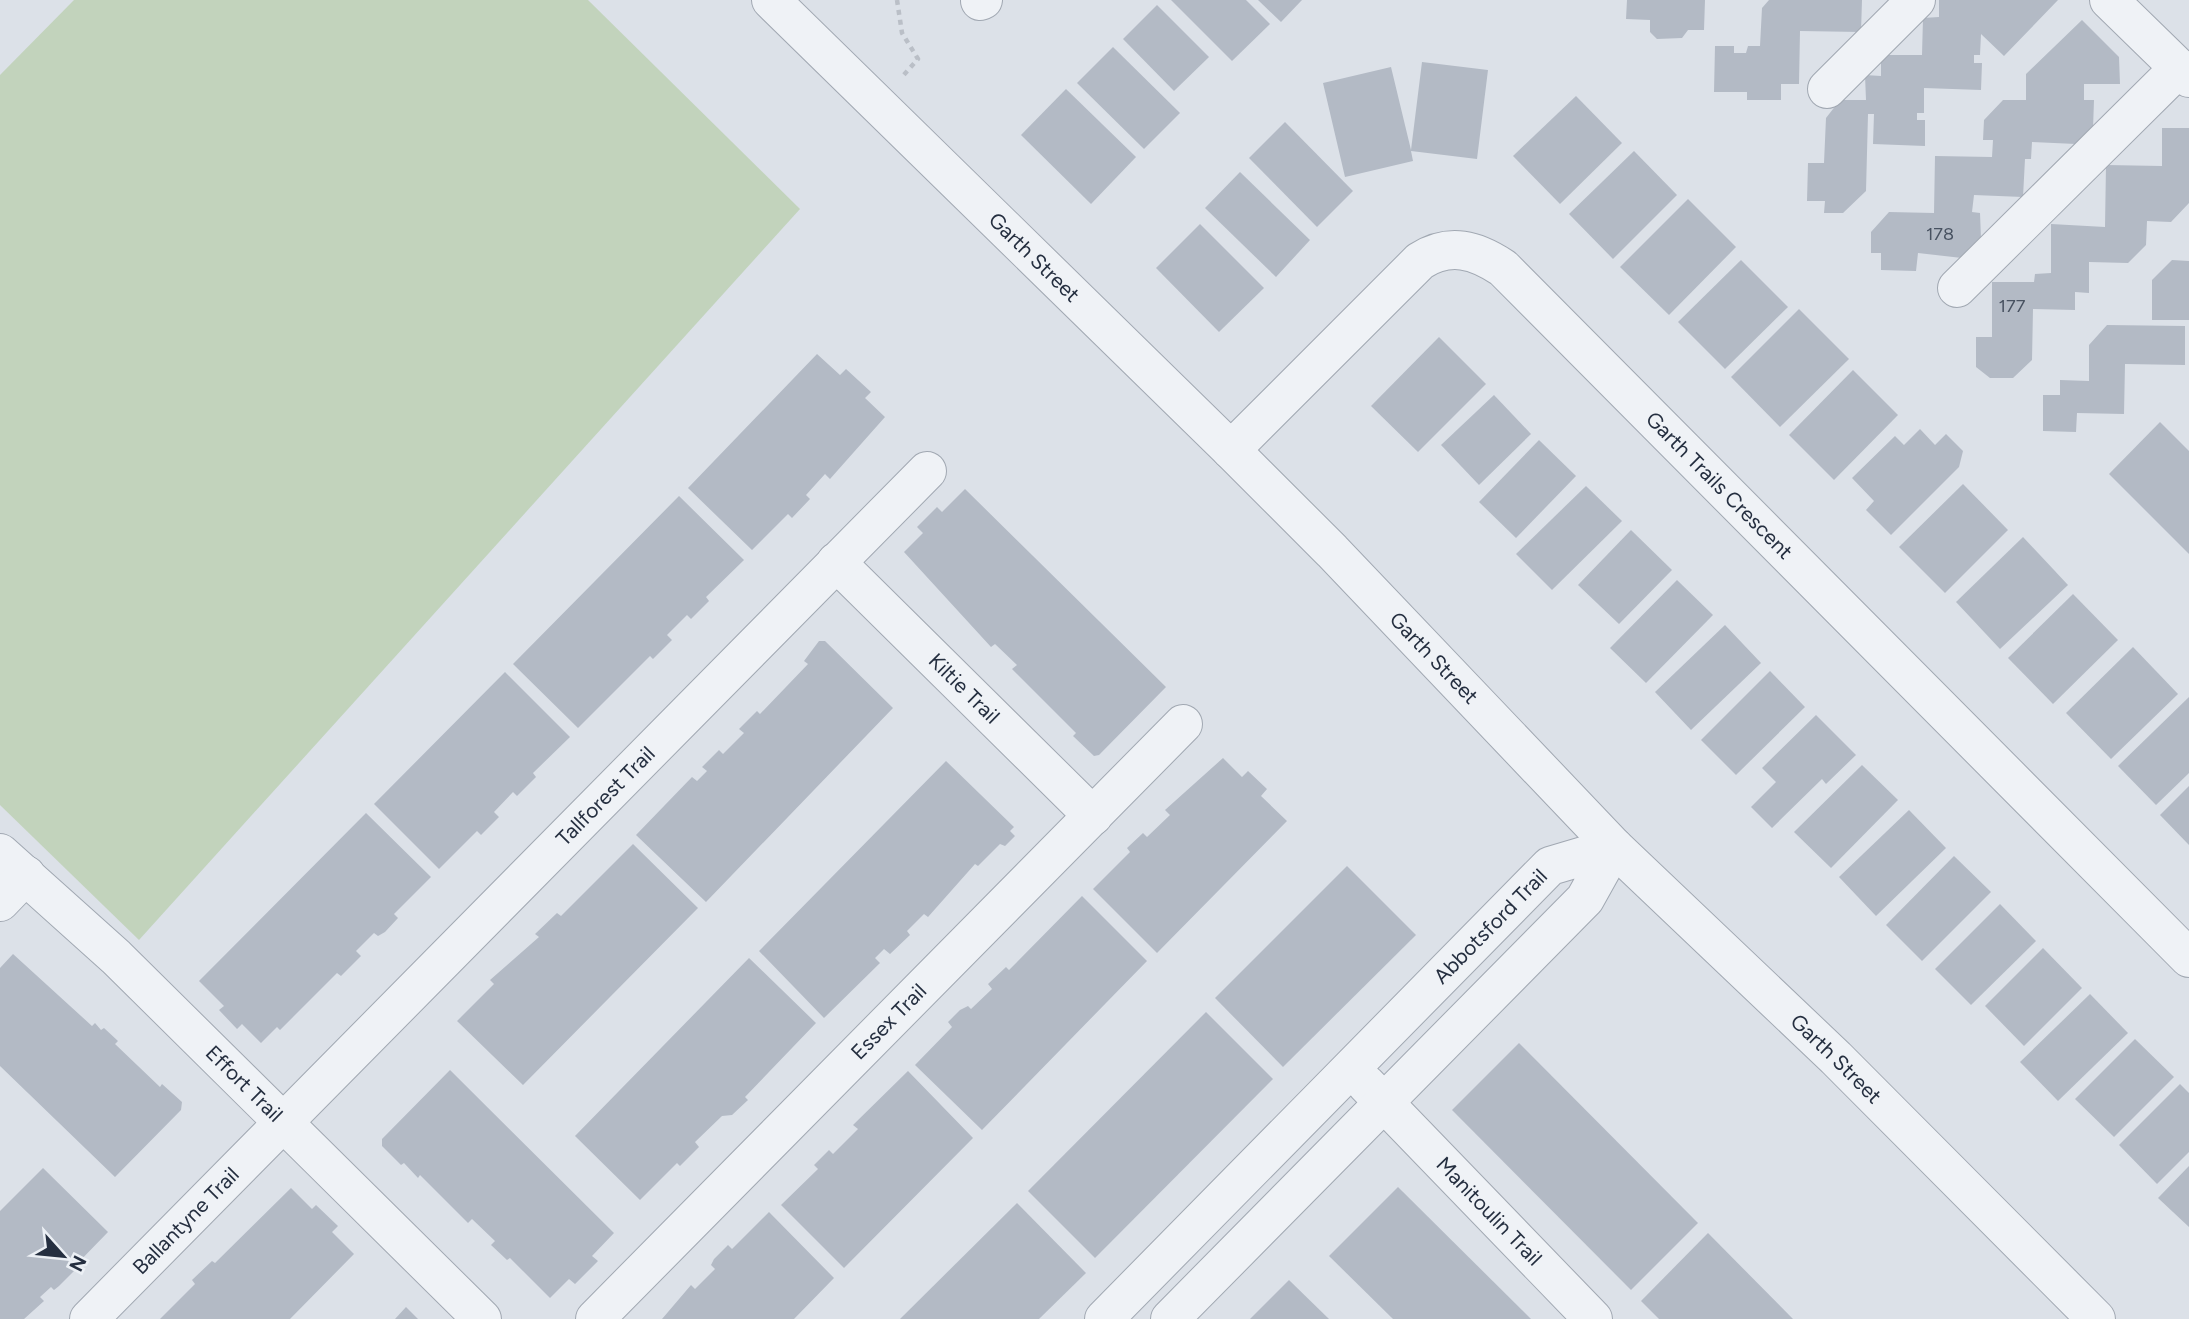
<svg xmlns="http://www.w3.org/2000/svg" width="2189" height="1319" viewBox="0 0 2189 1319" font-family="Figtree,sans-serif">
<style>
.green{fill:#c2d3bc}
.building{fill:#b3bac5}
.lines{fill:none;stroke-linecap:round;stroke-linejoin:round}
.minor-casing{stroke:#a1a8b2;stroke-width:40}
.path{stroke:#babfc7;stroke-width:4.5;stroke-dasharray:5 5;stroke-linecap:butt}
.minor{stroke:#eff2f6;stroke-width:38}
.labels{text-anchor:middle;stroke-width:5;stroke-linejoin:round;paint-order:stroke}
.number-label{font-size:18px;fill:#485261}
.street-label{font-size:21px;fill:#252f40;stroke:#ecf0f5}
</style>
<rect width="100%" height="100%" fill="#dce1e8"/>
<polygon class="green" points="74,0 588,0 800,209 139,940 0,805 0,75"/>
<g class="building">
<polygon points="1171,0 1246,0 1270,24 1232,61"/>
<polygon points="1258,0 1302,0 1281,22"/>
<polygon points="1627,0 1705,0 1704,30 1688,30 1682,38 1657,39 1650,32 1650,20 1626,19"/>
<polygon points="1769,0 1862,0 1861,32 1800,31 1799,84 1781,84 1781,100 1747,100 1747,92 1714,92 1715,46 1734,46 1734,53 1746,53 1748,46 1760,46 1762,8"/>
<polygon points="1939,0 2058,0 2004,56 1981,34 1980,55 1974,55 1974,63 1982,63 1981,90 1924,88 1924,113 1917,113 1917,120 1925,120 1925,146 1873,144 1874,114 1868,114 1866,191 1843,213 1824,213 1825,201 1807,201 1808,163 1824,163 1826,118 1840,100 1866,100 1865,75 1881,76 1881,55 1922,55 1923,18 1939,17"/>
<polygon points="1157,5 1209,57 1174,91 1123,39"/>
<polygon points="2082,20 2119,57 2120,84 2084,84 2084,100 2094,100 2093,129 2076,144 2032,142 2031,159 2025,159 2023,197 1974,195 1972,212 1980,213 1981,239 1962,258 1918,253 1916,271 1881,270 1881,253 1871,253 1871,232 1889,212 1934,213 1935,156 1992,157 1993,140 1983,140 1984,120 2003,100 2026,100 2026,74"/>
<polygon points="1113,47 1180,113 1144,149 1077,83"/>
<polygon points="1422,62 1488,70 1477,159 1411,151 1413,161 1345,177 1323,83 1391,67 1411,150"/>
<polygon points="1066,89 1136,157 1091,204 1021,135"/>
<polygon points="1576,96 1622,143 1560,204 1513,156"/>
<polygon points="1285,122 1353,191 1317,227 1249,158"/>
<polygon points="2162,128 2189,128 2189,203 2171,222 2147,221 2146,245 2128,263 2089,262 2089,293 2075,292 2075,310 2033,309 2032,360 2013,378 1990,378 1976,367 1976,337 1992,337 1992,282 2034,282 2035,274 2051,273 2051,224 2105,227 2106,165 2162,166"/>
<polygon points="1634,151 1677,195 1613,259 1569,214"/>
<polygon points="1240,172 1310,240 1276,277 1205,208"/>
<polygon points="1688,199 1736,247 1669,315 1620,267"/>
<polygon points="1200,224 1264,288 1219,332 1156,268"/>
<polygon points="1741,260 1788,307 1725,369 1678,322"/>
<polygon points="2172,260 2189,261 2189,320 2152,320 2152,280"/>
<polygon points="1799,309 1849,359 1780,427 1731,377"/>
<polygon points="2107,325 2185,326 2185,365 2125,364 2124,414 2077,413 2076,432 2043,431 2043,395 2060,395 2060,380 2089,381 2089,345"/>
<polygon points="1439,337 1486,384 1418,452 1371,406"/>
<polygon points="817,354 840,375 846,369 871,392 865,398 885,417 830,479 825,474 806,495 810,499 792,518 788,514 752,550 688,488"/>
<polygon points="1853,370 1898,415 1834,480 1789,435"/>
<polygon points="1494,395 1531,434 1479,485 1441,445"/>
<polygon points="2160,422 2189,451 2189,554 2109,474"/>
<polygon points="1920,429 1935,445 1946,434 1963,451 1959,467 1891,535 1866,510 1874,501 1852,478 1895,436 1904,445"/>
<polygon points="1539,440 1576,476 1516,538 1479,502"/>
<polygon points="1963,484 2008,530 1945,593 1899,547"/>
<polygon points="1586,486 1622,521 1552,590 1516,554"/>
<polygon points="965,489 1166,687 1099,755 1094,756 1073,736 1076,733 1012,669 1017,665 995,644 991,647 904,552 923,533 917,527 937,507 942,512"/>
<polygon points="679,496 744,560 706,597 709,601 691,619 687,615 667,635 672,640 653,659 650,656 578,728 513,664"/>
<polygon points="1631,530 1672,570 1619,624 1578,585"/>
<polygon points="2023,537 2068,585 2000,649 1956,602"/>
<polygon points="1677,580 1713,615 1646,683 1610,648"/>
<polygon points="2073,594 2118,640 2053,704 2008,658"/>
<polygon points="1725,625 1761,663 1691,730 1655,692"/>
<polygon points="819,641 825,641 893,708 706,902 636,835 692,777 697,781 707,771 702,767 719,750 723,754 744,733 739,729 757,711 760,714 808,664 804,661"/>
<polygon points="2133,647 2178,694 2111,759 2066,713"/>
<polygon points="1770,671 1805,707 1736,775 1701,740"/>
<polygon points="505,672 570,737 533,773 536,777 517,796 513,792 494,812 499,817 481,835 477,831 439,869 374,804"/>
<polygon points="2189,697 2189,773 2156,805 2118,766"/>
<polygon points="1816,715 1856,755 1826,784 1822,779 1772,828 1751,807 1776,782 1762,768"/>
<polygon points="1223,758 1242,777 1248,771 1267,789 1261,796 1287,821 1157,953 1093,889 1130,852 1127,848 1143,833 1147,837 1170,815 1165,810"/>
<polygon points="946,761 1014,827 1010,831 1015,836 1005,846 1000,844 978,866 975,864 928,917 924,914 907,931 910,935 890,954 884,949 875,958 880,963 824,1018 759,951"/>
<polygon points="1862,765 1898,800 1831,868 1794,832"/>
<polygon points="2189,786 2189,845 2160,815"/>
<polygon points="1909,810 1946,848 1876,916 1839,877"/>
<polygon points="366,813 431,877 394,914 398,918 385,932 378,936 374,933 356,951 361,956 341,976 337,973 280,1030 277,1027 261,1043 242,1024 237,1029 219,1010 224,1006 199,981"/>
<polygon points="633,844 698,908 523,1085 457,1021 494,984 490,980 539,937 535,934 557,913 561,916"/>
<polygon points="1954,856 1991,892 1922,961 1886,925"/>
<polygon points="1347,866 1416,935 1283,1067 1215,998"/>
<polygon points="1082,896 1147,961 982,1130 915,1065 952,1027 948,1022 960,1010 968,1006 971,1009 992,989 988,984 1006,967 1009,970"/>
<polygon points="2000,904 2036,941 1971,1005 1935,969"/>
<polygon points="2043,948 2082,988 2024,1046 1985,1006"/>
<polygon points="13,954 92,1026 95,1023 101,1030 104,1028 118,1041 115,1044 160,1087 162,1084 182,1102 181,1110 115,1177 0,1066 0,968"/>
<polygon points="749,958 816,1023 745,1097 748,1100 732,1115 722,1116 695,1142 699,1147 680,1166 677,1163 640,1200 575,1136"/>
<polygon points="2090,994 2128,1033 2058,1101 2020,1062"/>
<polygon points="1206,1012 1273,1079 1095,1258 1028,1191"/>
<polygon points="2135,1039 2174,1077 2114,1137 2075,1099"/>
<polygon points="1519,1043 1698,1223 1631,1290 1452,1110"/>
<polygon points="450,1070 614,1233 592,1256 598,1261 575,1284 569,1279 550,1298 510,1258 507,1260 491,1245 495,1241 472,1219 468,1223 420,1175 418,1178 404,1163 401,1165 382,1146 382,1139"/>
<polygon points="908,1071 973,1138 844,1268 781,1205 818,1169 814,1165 829,1150 833,1154 858,1129 853,1125"/>
<polygon points="2180,1084 2189,1093 2189,1152 2157,1184 2119,1145"/>
<polygon points="2189,1166 2189,1227 2158,1198"/>
<polygon points="43,1168 108,1232 73,1268 75,1270 59,1286 54,1290 51,1287 40,1297 44,1301 24,1319 0,1319 0,1211"/>
<polygon points="1398,1187 1531,1319 1393,1319 1329,1256"/>
<polygon points="291,1188 312,1209 316,1205 338,1226 332,1232 354,1254 290,1319 160,1319 195,1284 192,1280 212,1261 215,1263"/>
<polygon points="1017,1203 1086,1273 1039,1319 900,1319"/>
<polygon points="769,1212 834,1278 794,1319 662,1319 691,1285 695,1289 715,1269 711,1265 714,1259 728,1245 732,1249"/>
<polygon points="1708,1233 1793,1319 1659,1319 1641,1301"/>
<polygon points="1289,1280 1329,1319 1250,1319"/>
<polygon points="406,1307 418,1319 395,1319"/>
</g>
<g class="lines">
<defs>
<g id="minor">
<path id="s1" d="M771 0 1231 450 1332 551 1614 847 1836 1058 2096 1319"/>
<polyline points="2109,0 2189,78"/>
<polyline points="980,1 983,0"/>
<polyline points="1827,89 1916,0"/>
<polyline points="1957,288 2179,68"/>
<path id="s2" d="M1231 450 1420 261C1450 242 1476 250 1503 268L2189 958"/>
<path id="s3" d="M836 562 1093 816"/>
<path id="s4" d="M0 853 116 957 482 1319"/>
<polyline points="0,902 26,875"/>
<path id="s5" d="M1366 1084 1593 1319"/>
<path id="s6" d="M89 1319 927 471"/>
<path id="s7" d="M595 1319 1183 724"/>
<path id="s8" d="M1104 1319 1550 866 1614 847 1585 899 1170 1319"/>
</g>
</defs>
<use href="#minor" class="minor-casing"/>
<polyline class="path" points="897,0 902,33 918,59 901,78"/>
<use href="#minor" class="minor"/>
</g>
<g class="labels">
<g class="number-label">
<text x="1940" y="240">178</text>
<text x="2012" y="312">177</text>
</g>
<g class="street-label">
<text dy="7" stroke="none"><textPath href="#s1" startOffset="368">Garth Street</textPath></text>
<text dy="7" stroke="none"><textPath href="#s2" startOffset="663">Garth Trails Crescent</textPath></text>
<text dy="7" stroke="none"><textPath href="#s1" startOffset="934">Garth Street</textPath></text>
<text dy="7" stroke="none"><textPath href="#s3" startOffset="180">Kiltie Trail</textPath></text>
<text dy="7" stroke="none"><textPath href="#s6" startOffset="735">Tallforest Trail</textPath></text>
<text dy="7" stroke="none"><textPath href="#s8" startOffset="551">Abbotsford Trail</textPath></text>
<text dy="7" stroke="none"><textPath href="#s7" startOffset="418">Essex Trail</textPath></text>
<text dy="7" stroke="none"><textPath href="#s1" startOffset="1502">Garth Street</textPath></text>
<text dy="7" stroke="none"><textPath href="#s4" startOffset="336">Effort Trail</textPath></text>
<text dy="7" stroke="none"><textPath href="#s5" startOffset="177">Manitoulin Trail</textPath></text>
<text dy="7" stroke="none"><textPath href="#s6" startOffset="138">Ballantyne Trail</textPath></text>
</g>
</g>
<g transform="translate(63 1256) rotate(117)" stroke="#ecf0f5" stroke-width="5" paint-order="stroke">
<path d="M0-5L12 26L0 18L-12 26Z" fill="#252f40"/>
<text y="-10" font-size="19" font-weight="bold" text-anchor="middle" fill="#252f40">N</text>
</g>
</svg>
